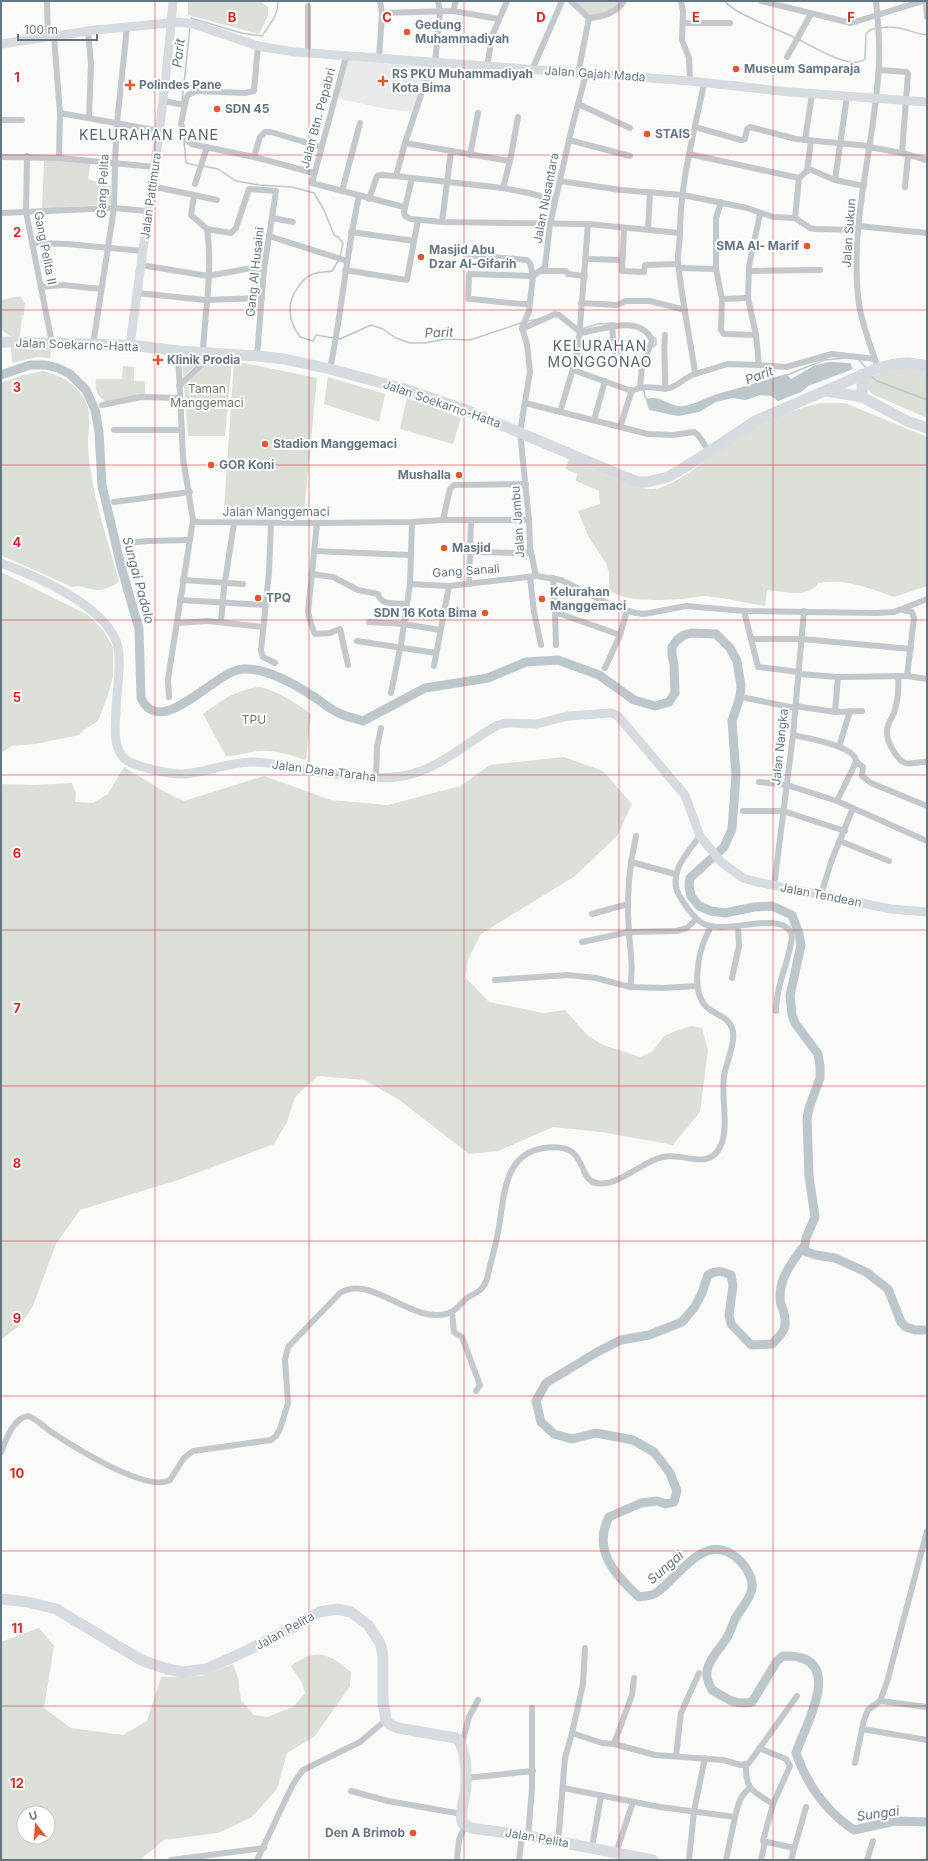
<svg xmlns="http://www.w3.org/2000/svg" width="928" height="1861" viewBox="0 0 928 1861" font-family="Inter,sans-serif">
<style>
.built{fill:#e8e9e9}
.green{fill:#dadfd7;fill-rule:evenodd}
.water{fill:#bbc7cb}
.lines{fill:none;stroke-linecap:round;stroke-linejoin:round}
.stream{stroke:#bbc7cb;stroke-width:1.5}
.river{stroke:#bbc7cb;stroke-width:9}
.street{stroke:#c3c8cc;stroke-width:6}
.secondary{stroke:#d6dbdf;stroke-width:9}
.highway{stroke:#d6dbdf;stroke-width:11}
.grid{fill:none;stroke:#d62828;stroke-width:1;stroke-opacity:0.55}
.poi-dot{fill:#e4572e;stroke:#fff;stroke-width:1.5}
.labels{text-anchor:middle;stroke-width:4;stroke-linejoin:round;paint-order:stroke}
.poi-label{font-size:12px;font-weight:bold;fill:#657683;stroke:#fff;text-anchor:start}
.street-label{font-size:12px;fill:#657683;stroke:#fff}
.park-label{font-size:12px;fill:#687a64;stroke:#fff}
.water-label{font-size:13px;font-style:italic;fill:#60757c;stroke:#fff}
.quarter-label{font-size:14px;letter-spacing:1px;fill:#57646e;stroke:#fff}
.grid-label{font-size:13px;text-anchor:middle;font-weight:bold;fill:#d62828;stroke:#fff;stroke-width:4;stroke-linejoin:round;paint-order:stroke}
</style>
<rect width="100%" height="100%" fill="#fafaf8"/>
<polygon class="built" points="347,59 429,64 413,112 386,109 337,98"/>
<g class="green">
<polygon points="188,1 259,1 268,7 268,16 259,34 188,15"/>
<polygon points="573,1 622,1 610,12 592,16"/>
<polygon points="44,160 91,162 88,179 111,186 112,204 42,209"/>
<polygon points="20,296 25,303 24,315 22,316 20,337 11,337 1,329 1,300"/>
<polygon points="11,348 51,348 50,358 36,357 12,363"/>
<polygon points="182,356 204,357 183,377"/>
<polygon points="212,359 232,361 225,436 188,436 184,386"/>
<polygon points="234,361 317,378 304,513 224,510"/>
<path d="M123 366 134 367V381H145V395L108 403C98 398 94 390 96 379H122Z"/>
<polygon points="896,367 927,370 927,418 872,394 865,387 865,379"/>
<path d="M43 371C59 375 74 382 83 397 93 411 88 428 88 444 90 491 107 537 119 582 111 587 101 592 91 589 82 587 81 585 72 587L1 555V383L23 375Z"/>
<polygon points="328,377 385,394 379,422 324,404"/>
<polygon points="407,398 461,418 453,444 400,429"/>
<path d="M821 403H845L927 437V586L894 597C870 588 845 578 818 583 808 599 783 591 767 590L765 606C746 603 726 598 707 596 698 596 692 598 683 599 665 600 621 603 609 589V573L606 563 588 536 578 511 600 504 599 491 576 481 577 473 570 471 565 468 569 459C587 466 635 490 652 489 678 488 716 449 738 435 763 419 793 410 821 403Z"/>
<polygon points="1,572 88,615 103,630 113,647 113,676 107,698 98,721 85,729 79,735 35,744 12,746 1,753"/>
<path d="M260 687C280 692 294 702 311 714L306 760C292 756 275 749 260 751 248 752 238 756 226 756L203 714C221 701 236 689 260 687Z"/>
<polygon points="564,757 603,771 632,804 617,836 575,876 481,934 468,959 466,978 489,1002 543,1013 565,1010 587,1035 603,1045 640,1057 652,1052 664,1036 678,1030 691,1026 702,1028 708,1050 700,1112 673,1145 601,1132 553,1127 498,1151 469,1154 398,1099 364,1080 318,1076 295,1097 287,1122 274,1144 178,1180 80,1210 56,1244 33,1306 21,1324 1,1340 1,784 34,785 72,783 76,793 75,802 93,803 108,794 124,767 165,792 184,801 264,776 331,800 388,805 460,786 490,765"/>
<path d="M39 1628 54 1646 44 1708 71 1728 123 1735 147 1721 161 1677 202 1676 233 1664 238 1678 241 1700 254 1715 267 1717 293 1707 305 1693 301 1681 291 1666C316 1647 329 1653 351 1672L350 1686 315 1736 287 1753 277 1789 252 1817 218 1833 164 1840 140 1860H1V1642ZM24 1813H48V1837H24Z"/>
</g>
<path class="water" d="M830 362 850 363 853 369 808 386 801 392 778 401 771 396 760 395 746 400 732 398 716 402 699 412 678 416 649 410 646 400C658 393 670 408 683 406 697 404 710 395 724 392 745 387 765 380 786 374L791 379 815 365Z"/>
<g class="lines">
<g class="stream">
<path d="M725 1C732 13 780 30 795 38"/>
<path d="M191 18 241 33 262 36C269 25 279 15 278 1"/>
<path d="M880 28C897 24 911 33 927 35"/>
<path d="M798 39C812 46 851 71 865 59L866 34 870 30 876 28"/>
<polyline points="182,102 190,27"/>
<polyline points="184,140 186,163 199,166"/>
<polyline points="203,166 218,169 236,181 259,185 292,187 314,193 324,210 334,235 338,237 343,243 340,258"/>
<polyline points="527,321 539,319"/>
<polyline points="582,329 597,324 615,323"/>
<path d="M334 338 316 335 313 341 300 337C288 321 286 302 299 286 302 281 308 276 313 274 319 272 326 272 332 271L338 261"/>
<polyline points="337,338 340,339 371,325 383,329 396,338 410,343 425,343 445,339 470,340 521,323"/>
<polyline points="653,347 656,344 656,339 653,337"/>
<polyline points="859,360 867,369"/>
<polyline points="787,375 824,360 846,358"/>
<polyline points="871,376 877,381 927,400"/>
<polyline points="644,390 645,397 649,400"/>
</g>
<g class="river">
<path d="M1 375 30 365H46L58 368 70 374 86 390 95 410 99 432 102 486 121 566 139 629 141 698C162 741 215 670 243 669 265 668 293 683 311 695 320 700 329 709 339 713 346 717 355 718 363 721L425 688 488 678 526 662 558 660 599 675 634 700 655 706 669 702 675 693 674 664 672 655V647L677 640 684 635 691 633 716 634 730 648 737 661 741 686 740 697 732 721 736 775 732 829 724 847 690 878 689 886 691 896 699 906 711 911 725 913 754 907 772 906 792 915 799 934 801 945 790 996 792 1015 795 1023 818 1054 820 1066V1078L809 1108 807 1119 809 1176 815 1217 806 1238 805 1245 801 1250 816 1255 835 1258 866 1272 888 1289 901 1322 906 1327 915 1330H927"/>
<path d="M801 1250C790 1265 780 1278 780 1297 780 1301 781 1306 783 1309 788 1328 785 1331 772 1344L751 1345 731 1324 729 1315 733 1286 731 1275C722 1271 717 1270 708 1275L702 1293 694 1308 682 1322 649 1335 621 1340 599 1351 546 1383 536 1401 541 1422 554 1434 572 1439 596 1433 633 1440 654 1452 670 1473 677 1491 674 1502 666 1504 657 1501 641 1503 609 1517C592 1550 615 1575 639 1597 644 1596 652 1596 656 1593 677 1579 699 1539 728 1552 737 1556 746 1566 750 1576 758 1592 742 1606 735 1619 732 1626 730 1633 726 1639 720 1649 705 1663 707 1676 707 1680 710 1686 712 1690 726 1698 735 1706 752 1702L777 1661 783 1656C788 1656 794 1656 798 1657 842 1666 803 1730 796 1753 807 1785 826 1811 854 1830L895 1821 927 1822"/>
</g>
<g class="street">
<polyline points="47,1 48,38"/>
<path d="M571 1 589 18C603 17 616 13 624 1"/>
<polyline points="681,1 683,11 682,40 689,58 690,81"/>
<polyline points="761,1 851,23 923,1"/>
<path d="M876 1C878 21 880 41 879 62 876 142 848 223 859 304 862 325 871 347 878 368"/>
<polyline points="926,1 927,17"/>
<polyline points="308,6 308,53"/>
<polyline points="453,11 456,1"/>
<polyline points="382,13 453,11 499,19"/>
<polyline points="683,23 730,23"/>
<polyline points="88,31 91,64 89,118"/>
<polyline points="54,37 60,113 59,158"/>
<polyline points="258,46 254,91 245,93 196,91 188,95 186,99 181,124 187,140 191,144 254,157 314,173"/>
<polyline points="346,57 312,183 404,207"/>
<polyline points="787,57 811,14"/>
<polyline points="379,59 382,13 380,1"/>
<polyline points="432,62 405,143 396,176 412,178 404,212 405,216 411,219 442,222 588,224 680,233"/>
<polyline points="435,63 440,11 438,1"/>
<polyline points="487,67 492,36 507,1"/>
<polyline points="532,70 562,1"/>
<polyline points="879,70 907,72 908,74 902,153"/>
<polyline points="578,74 589,18"/>
<path d="M704 84C694 133 680 183 680 233 680 243 677 254 678 263 682 299 689 335 695 371V374L728 364 759 365"/>
<polyline points="164,101 184,105"/>
<polyline points="578,104 630,128"/>
<polyline points="60,113 160,131"/>
<polyline points="1,120 22,120"/>
<polyline points="695,127 741,140 745,139 747,129 750,127 796,139 869,146"/>
<polyline points="569,140 630,156"/>
<polyline points="805,140 812,94"/>
<polyline points="405,143 510,161 503,188"/>
<polyline points="869,147 902,153 927,160"/>
<polyline points="689,154 799,178 809,169 835,180 864,186"/>
<polyline points="470,155 478,113"/>
<polyline points="27,156 26,212 52,343"/>
<polyline points="1,157 59,158 155,167"/>
<polyline points="254,157 260,137 265,132 271,132 321,147"/>
<polyline points="510,161 518,117"/>
<polyline points="807,171 811,141"/>
<polyline points="412,178 503,188 529,193 555,200"/>
<polyline points="835,180 847,96"/>
<polyline points="560,181 621,190 683,195 747,208 773,217 795,218 810,228 815,229 858,230"/>
<polyline points="195,184 207,147"/>
<polyline points="151,186 217,200"/>
<polyline points="905,187 908,155"/>
<polyline points="342,191 360,123"/>
<path d="M194 196 191 215 207 229C213 269 205 311 203 351"/>
<polyline points="369,199 377,176 381,175 396,176"/>
<polyline points="721,202 716,218 716,269 722,299 721,330 724,334 756,335"/>
<polyline points="1,213 114,208 147,211"/>
<polyline points="760,214 749,266 748,298 756,335 759,365 786,367 832,354 875,359"/>
<polyline points="272,218 293,222"/>
<polyline points="795,218 799,178"/>
<polyline points="442,222 451,151"/>
<polyline points="858,226 927,233"/>
<polyline points="207,229 231,233 236,228 249,189 276,191 264,269 257,356"/>
<polyline points="624,229 622,271 644,272 645,265 678,264"/>
<polyline points="648,229 650,192"/>
<polyline points="351,232 414,241 418,221"/>
<polyline points="269,236 347,261"/>
<polyline points="32,243 67,244 143,251"/>
<polyline points="469,255 527,260 530,263 533,276 529,311 522,328 527,344 530,372 520,432 529,520 530,548 536,576 561,580 615,607 636,613 644,614 686,606 744,611 875,613 894,612 927,599"/>
<polyline points="586,259 622,260"/>
<polyline points="141,265 208,276 246,269 264,269"/>
<polyline points="680,268 716,269"/>
<polyline points="345,270 407,280 414,241"/>
<polyline points="541,271 566,271 568,274 585,276"/>
<polyline points="749,271 820,270"/>
<polyline points="533,276 545,267 550,224 572,127 586,74"/>
<polyline points="41,287 63,285 101,289"/>
<polyline points="137,293 206,300 262,298"/>
<polyline points="722,299 748,298"/>
<polyline points="581,303 617,305 626,301 650,301 685,310"/>
<path d="M529 304C509 304 489 300 468 299L469 274 533 276"/>
<polyline points="612,326 614,351"/>
<polyline points="522,329 555,314 559,315 580,332"/>
<path d="M580 333C601 330 641 313 652 341L642 366 640 388C650 385 660 390 669 388 680 385 685 377 695 374"/>
<polyline points="93,345 114,208 115,163 117,123 127,27"/>
<polyline points="178,351 183,458 193,520 197,522 317,523 412,522 443,520 529,520"/>
<path d="M330 369C342 312 346 254 359 196"/>
<polyline points="573,370 629,390 634,390 640,388"/>
<polyline points="179,386 213,354"/>
<path d="M665 389C666 371 663 353 665 335"/>
<polyline points="525,403 648,434 673,435 694,432 698,435 709,451"/>
<polyline points="102,405 141,397 180,398"/>
<polyline points="560,412 578,352 588,224"/>
<polyline points="594,420 605,381"/>
<polyline points="620,427 632,390"/>
<polyline points="114,430 182,430"/>
<polyline points="114,502 190,492"/>
<polyline points="443,520 450,489 454,485 526,484"/>
<polyline points="412,522 410,584 449,586 536,576"/>
<polyline points="271,523 269,572 261,651 263,657 275,663"/>
<polyline points="317,523 308,612 311,624 315,634 330,633 340,629 348,665"/>
<polyline points="128,543 147,541 189,540"/>
<polyline points="314,551 411,555"/>
<polyline points="470,552 530,553"/>
<path d="M311 574 333 577 358 590 378 594C381 606 396 603 407 604"/>
<polyline points="530,577 534,612 541,645"/>
<polyline points="553,578 555,612 620,635"/>
<polyline points="183,580 243,584"/>
<polyline points="469,584 471,521"/>
<polyline points="180,600 265,605"/>
<polyline points="903,610 912,612 914,618 907,676"/>
<polyline points="744,611 758,667 799,672"/>
<polyline points="555,612 556,645"/>
<polyline points="221,622 224,588 234,523"/>
<polyline points="369,622 404,624 440,630"/>
<polyline points="177,623 208,621 263,627"/>
<polyline points="752,639 802,639 911,649"/>
<polyline points="357,641 436,653"/>
<polyline points="434,666 449,586"/>
<polyline points="605,668 620,635 627,611"/>
<polyline points="799,674 838,677 907,676 927,679"/>
<path d="M898 676C899 689 898 701 894 713 891 719 887 725 887 731 886 740 896 759 905 763 911 765 920 761 927 762"/>
<polyline points="391,693 401,644 410,584"/>
<polyline points="169,697 168,679 193,520"/>
<polyline points="746,698 795,708"/>
<polyline points="795,706 835,712 862,711"/>
<polyline points="835,712 838,677"/>
<path d="M793 735C806 738 857 746 856 762L837 801 927 841"/>
<polyline points="839,747 850,711"/>
<polyline points="856,762 863,767 862,776 871,783 927,806"/>
<polyline points="376,778 377,747 381,728"/>
<polyline points="759,782 787,785 837,801"/>
<polyline points="743,811 783,811 845,831"/>
<path d="M700 836C685 855 665 877 682 900 687 908 694 918 702 923 725 936 776 911 790 931 792 934 792 939 791 943 787 966 776 987 776 1011"/>
<polyline points="840,841 889,861"/>
<polyline points="631,862 636,836"/>
<path d="M675 874 631 862C628 885 627 909 629 932 630 951 634 969 630 987L663 988 697 986"/>
<polyline points="774,886 793,735 804,611"/>
<polyline points="821,895 831,862 853,808"/>
<polyline points="592,914 628,904"/>
<polyline points="582,942 629,932 676,931 687,928 696,919"/>
<polyline points="732,978 739,946 738,927"/>
<polyline points="495,980 568,975 596,978 630,987"/>
<polyline points="452,1312 454,1332 462,1337 480,1385 476,1391"/>
<path d="M1 1452C6 1440 13 1418 28 1416 37 1419 45 1428 53 1433 74 1447 147 1493 170 1480L184 1458 193 1451 271 1440 276 1436 280 1429 288 1403 285 1360 288 1347 340 1293C372 1273 412 1326 449 1313 457 1310 461 1303 467 1298 471 1295 476 1294 480 1290 487 1285 488 1274 490 1266 495 1248 499 1231 501 1213 505 1185 509 1153 544 1148 591 1142 575 1178 596 1183 617 1188 642 1161 663 1157 684 1152 710 1172 721 1145 729 1126 721 1098 724 1076 726 1063 737 1040 732 1028 729 1018 717 1015 709 1009 692 997 697 964 702 947 704 940 708 933 711 926"/>
<polyline points="880,1701 927,1707"/>
<polyline points="862,1729 927,1740"/>
<polyline points="572,1733 583,1684 585,1648"/>
<polyline points="462,1744 469,1717 478,1700"/>
<polyline points="614,1744 632,1695 634,1678"/>
<polyline points="759,1748 786,1759 790,1766 773,1804 763,1841 794,1848"/>
<polyline points="676,1756 681,1713 699,1673"/>
<polyline points="855,1763 864,1720 868,1710 880,1701 887,1682 927,1531"/>
<path d="M746 1764C745 1790 753 1791 773 1804"/>
<polyline points="466,1778 533,1771"/>
<polyline points="563,1788 660,1807 735,1817 726,1860"/>
<polyline points="351,1791 388,1801 462,1814"/>
<path d="M735 1817C738 1805 740 1795 750 1788"/>
<polyline points="528,1836 532,1789 532,1708"/>
<polyline points="558,1843 565,1758 572,1733 602,1743 614,1744 655,1755 723,1760 741,1765 749,1763 797,1696"/>
<polyline points="592,1847 601,1796"/>
<polyline points="616,1853 633,1802"/>
<polyline points="171,1860 264,1848"/>
<polyline points="257,1860 293,1784 303,1770 360,1742 386,1720"/>
<polyline points="457,1860 459,1840 465,1826"/>
<polyline points="519,1860 522,1835"/>
<polyline points="689,1860 694,1811 705,1758"/>
<polyline points="761,1860 765,1842"/>
<polyline points="791,1860 806,1807"/>
<polyline points="867,1860 873,1841"/>
</g>
<g class="secondary">
<polyline points="1,44 95,30 180,22 193,24 258,46 295,52 690,81 790,92 927,102"/>
<path d="M130 345C145 230 164 116 173 1"/>
<path d="M1 563C36 576 109 607 118 647 122 668 116 691 116 712 115 727 113 745 123 757 128 763 136 765 143 767 158 771 176 776 192 773 211 770 230 763 250 762 266 761 284 766 299 769 330 774 376 782 407 775 441 768 468 741 498 725L506 723 536 724 568 716 612 713 618 716 678 787 685 795 700 836 721 862 743 878 757 882 891 909 927 912"/>
</g>
<g class="highway">
<polyline points="1,342 130,345 178,351 257,356 284,359 330,369 405,389 466,410 625,477 638,482 647,482 668,477 690,464 755,421 878,368 894,364 909,363 927,366"/>
<polyline points="827,391 862,397 907,421 927,428"/>
<polyline points="862,397 862,374"/>
<path d="M1 1599 27 1602 56 1609 141 1660 167 1669 183 1672 206 1669 242 1653 296 1626 319 1612 337 1609 351 1612 368 1625 380 1643 383 1655V1702L386 1720 389 1724 398 1728 456 1738C467 1746 467 1780 465 1793 464 1802 459 1816 463 1824L471 1828 528 1836 653 1860"/>
</g>
</g>
<path class="grid" d="M155 1V1860M309 1V1860M464 1V1860M619 1V1860M773 1V1860M1 155H927M1 310H927M1 465H927M1 620H927M1 775H927M1 930H927M1 1086H927M1 1241H927M1 1396H927M1 1551H927M1 1706H927"/>
<g class="poi-dot">
<circle cx="407" cy="32" r="4"/>
<circle cx="736" cy="69" r="4"/>
<path d="M381 75h4v4h4v4h-4v4h-4v-4h-4v-4h4z"/>
<path d="M128 79h4v4h4v4h-4v4h-4v-4h-4v-4h4z"/>
<circle cx="217" cy="109" r="4"/>
<circle cx="647" cy="134" r="4"/>
<circle cx="807" cy="246" r="4"/>
<circle cx="421" cy="257" r="4"/>
<path d="M156 354h4v4h4v4h-4v4h-4v-4h-4v-4h4z"/>
<circle cx="265" cy="444" r="4"/>
<circle cx="211" cy="465" r="4"/>
<circle cx="459" cy="475" r="4"/>
<circle cx="444" cy="548" r="4"/>
<circle cx="258" cy="598" r="4"/>
<circle cx="542" cy="599" r="4"/>
<circle cx="485" cy="613" r="4"/>
<circle cx="413" cy="1833" r="4"/>
</g>
<g class="labels">
<g class="poi-label">
<text x="415" y="29">Gedung<tspan x="415" dy="14">Muhammadiyah</tspan></text>
<text x="744" y="73">Museum Samparaja</text>
<text x="392" y="78">RS PKU Muhammadiyah<tspan x="392" dy="14">Kota Bima</tspan></text>
<text x="139" y="89">Polindes Pane</text>
<text x="225" y="113">SDN 45</text>
<text x="655" y="138">STAIS</text>
<text x="799" y="250" text-anchor="end">SMA Al- Marif</text>
<text x="429" y="254">Masjid Abu<tspan x="429" dy="14">Dzar Al-Gifarih</tspan></text>
<text x="167" y="364">Klinik Prodia</text>
<text x="273" y="448">Stadion Manggemaci</text>
<text x="219" y="469">GOR Koni</text>
<text x="451" y="479" text-anchor="end">Mushalla</text>
<text x="452" y="552">Masjid</text>
<text x="550" y="596">Kelurahan<tspan x="550" dy="14">Manggemaci</tspan></text>
<text x="266" y="602">TPQ</text>
<text x="477" y="617" text-anchor="end">SDN 16 Kota Bima</text>
<text x="405" y="1837" text-anchor="end">Den A Brimob</text>
</g>
<g class="street-label">
<text transform="translate(595 74) rotate(4)" y="4">Jalan Gajah Mada</text>
<text transform="translate(318 118) rotate(-75)" y="4">Jalan Btn. Pepabri</text>
<text transform="translate(103 186) rotate(-87)" y="4">Gang Pelita</text>
<text transform="translate(151 196) rotate(-82)" y="4">Jalan Pattimura</text>
<text transform="translate(546 198) rotate(-79)" y="4">Jalan Nusantara</text>
<text transform="translate(849 233) rotate(-86)" y="4">Jalan Sukun</text>
<text transform="translate(45 248) rotate(79)" y="4">Gang Pelita II</text>
<text transform="translate(255 272) rotate(-84)" y="4">Gang Al Husaini</text>
<text transform="translate(77 345) rotate(2)" y="4">Jalan Soekarno-Hatta</text>
<text transform="translate(442 404) rotate(19)" y="4">Jalan Soekarno-Hatta</text>
<text x="276" y="516">Jalan Manggemaci</text>
<text transform="translate(518 522) rotate(-94)" y="4">Jalan Jambu</text>
<text transform="translate(466 571) rotate(-4)" y="4">Gang Sanali</text>
<text transform="translate(780 747) rotate(-84)" y="4">Jalan Nangka</text>
<text transform="translate(324 771) rotate(7)" y="4">Jalan Dana Taraha</text>
<text transform="translate(821 895) rotate(11)" y="4">Jalan Tendean</text>
<text transform="translate(285 1631) rotate(-29)" y="4">Jalan Pelita</text>
<text transform="translate(537 1838) rotate(10)" y="4">Jalan Pelita</text>
</g>
<g class="park-label">
<text x="207" y="393">Taman<tspan x="207" dy="14">Manggemaci</tspan></text>
<text x="254" y="724">TPU</text>
</g>
<g class="water-label">
<text transform="translate(178 53) rotate(-83)" y="5">Parit</text>
<text transform="translate(439 332) rotate(-2)" y="5">Parit</text>
<text transform="translate(759 375) rotate(-21)" y="5">Parit</text>
<text transform="translate(139 580) rotate(75)" y="5">Sungai Padolo</text>
<text transform="translate(665 1567) rotate(-41)" y="5">Sungai</text>
<text transform="translate(878 1813) rotate(-8)" y="5">Sungai</text>
</g>
<g class="quarter-label">
<text x="149" y="140">KELURAHAN PANE</text>
<text x="600" y="351">KELURAHAN<tspan x="600" dy="16">MONGGONAO</tspan></text>
</g>
</g>
<g class="grid-label">
<text x="232" y="22">B</text>
<text x="387" y="22">C</text>
<text x="541" y="22">D</text>
<text x="696" y="22">E</text>
<text x="851" y="22">F</text>
<text x="17" y="82">1</text>
<text x="17" y="237">2</text>
<text x="17" y="392">3</text>
<text x="17" y="547">4</text>
<text x="17" y="702">5</text>
<text x="17" y="858">6</text>
<text x="17" y="1013">7</text>
<text x="17" y="1168">8</text>
<text x="17" y="1323">9</text>
<text x="17" y="1478">10</text>
<text x="17" y="1633">11</text>
<text x="17" y="1788">12</text>
</g>
<rect width="928" height="1861" fill="none" stroke="#657683" stroke-width="4"/>
<g transform="translate(36 1825) rotate(343)"><circle r="19" fill="#ffffff" stroke="#c1c8cd"/>
<path d="M0-3L7 15L0 10L-7 15Z" fill="#e4572e"/>
<text y="-6" font-size="11" font-weight="bold" text-anchor="middle" fill="#657683">U</text>
</g>
<path d="M18 34v6h79v-6" fill="none" stroke="#657683" stroke-width="2"/>
<text x="24" y="34" font-size="12" fill="#657683" stroke="#ffffff" stroke-width="3" paint-order="stroke">100 m</text>
</svg>
